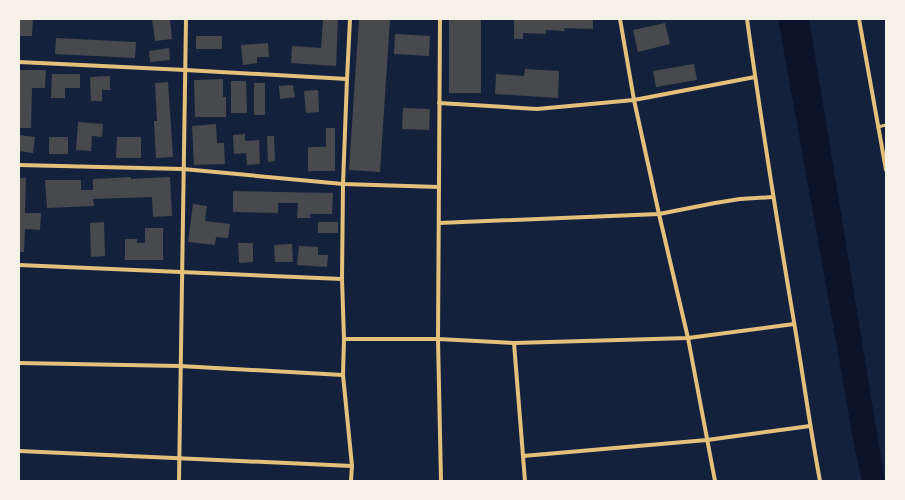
<svg xmlns="http://www.w3.org/2000/svg" width="905" height="500" viewBox="0 0 905 500" font-family="'Space Grotesk',sans-serif">
<style>
.water{fill:#0b132b}
.building{fill:#48494c}
.lines{fill:none;stroke-linecap:round;stroke-linejoin:round}
.service{stroke:#e5c07b;stroke-width:3}
.minor{stroke:#e5c07b;stroke-width:4}
</style>
<rect width="100%" height="100%" fill="#14213d"/>
<polygon class="water" points="778,19 809,19 885,481 862,481 855,450 826,285"/>
<g class="building">
<polygon points="19,19 33,19 32,36 19,36"/>
<polygon points="152,19 170,19 172,39 155,41"/>
<polygon points="323,19 338,19 336,66 291,63 292,46 321,48"/>
<polygon points="359,19 390,19 380,172 349,170"/>
<rect x="449" y="19" width="32" height="74"/>
<polygon points="514,19 593,19 593,29 564,28 565,31 546,30 546,34 523,33 523,39 514,39"/>
<polygon points="665,23 670,44 638,52 633,30"/>
<polygon points="395,34 430,36 429,56 394,54"/>
<rect x="196" y="36" width="26" height="13"/>
<polygon points="56,38 136,42 135,58 55,54"/>
<polygon points="268,43 269,57 257,57 257,63 243,65 241,45"/>
<polygon points="169,48 170,60 150,62 149,51"/>
<polygon points="694,64 697,80 656,87 653,71"/>
<polygon points="525,69 559,71 558,98 495,94 496,74 524,76"/>
<polygon points="19,70 46,70 45,88 32,88 31,128 19,128"/>
<polygon points="52,74 80,74 80,88 65,88 65,98 51,98"/>
<polygon points="110,76 110,90 102,90 102,101 91,101 90,77"/>
<polygon points="223,79 223,97 226,97 226,117 195,117 194,80"/>
<polygon points="231,81 246,81 247,113 231,113"/>
<polygon points="168,82 173,157 156,158 154,121 157,121 155,83"/>
<rect x="254" y="83" width="11" height="32"/>
<polygon points="293,85 295,97 280,99 279,86"/>
<polygon points="318,90 319,112 306,113 304,91"/>
<polygon points="403,108 430,109 429,130 402,129"/>
<polygon points="78,122 103,124 102,137 92,136 91,151 76,150"/>
<polygon points="216,124 217,143 224,143 225,164 194,165 192,126"/>
<polygon points="326,128 335,128 335,171 308,171 308,147 326,147"/>
<polygon points="245,134 245,141 259,140 260,164 247,165 246,153 234,154 233,135"/>
<polygon points="19,135 35,137 33,153 19,151"/>
<polygon points="267,136 274,136 275,161 268,162"/>
<rect x="49" y="137" width="19" height="17"/>
<polygon points="117,137 141,137 141,158 116,158"/>
<polygon points="131,177 131,179 170,177 172,216 153,217 152,197 93,199 94,206 47,208 45,180 81,180 81,190 93,190 93,179"/>
<polygon points="19,178 26,178 25,213 41,213 40,230 25,229 24,252 19,252"/>
<polygon points="233,191 333,193 332,214 310,214 310,218 297,218 298,203 278,203 278,213 233,212"/>
<polygon points="193,204 207,206 205,221 230,224 228,238 216,237 215,245 188,242"/>
<polygon points="104,222 105,256 91,257 90,223"/>
<rect x="318" y="222" width="20" height="11"/>
<polygon points="145,228 163,228 163,260 125,260 125,239 137,239 137,243 145,243"/>
<polygon points="238,243 253,243 253,262 239,263"/>
<polygon points="292,244 293,262 275,262 274,245"/>
<polygon points="299,246 318,247 318,255 328,255 327,267 297,265"/>
</g>
<g class="lines">
<polyline class="service" points="878,127 886,125"/>
<g class="minor">
<polyline points="350,19 347,79 343,184 342,279 344,339 343,375 352,466 351,481"/>
<polyline points="440,19 438,339 441,481"/>
<polyline points="620,19 634,100 659,214 688,338 715,481"/>
<path d="M747 19C761 120 777 221 794 322 803 375 810 428 820 481"/>
<polyline points="859,19 886,170"/>
<polyline points="19,62 185,70 347,79"/>
<polyline points="439,103 537,109 634,100 755,77"/>
<polyline points="19,165 183,169 343,184 439,187"/>
<polyline points="439,223 659,214 715,203 740,199 773,197"/>
<polyline points="19,265 342,279"/>
<polyline points="344,339 438,339 514,343 688,338 794,324"/>
<polyline points="514,343 525,481"/>
<polyline points="19,363 180,366 343,375"/>
<polyline points="19,451 352,466"/>
<polyline points="523,456 707,440 810,426"/>
<polyline points="179,481 186,19"/>
</g>
</g>
<rect width="905" height="500" fill="none" stroke="#f6f1e7" stroke-width="40"/>
</svg>
